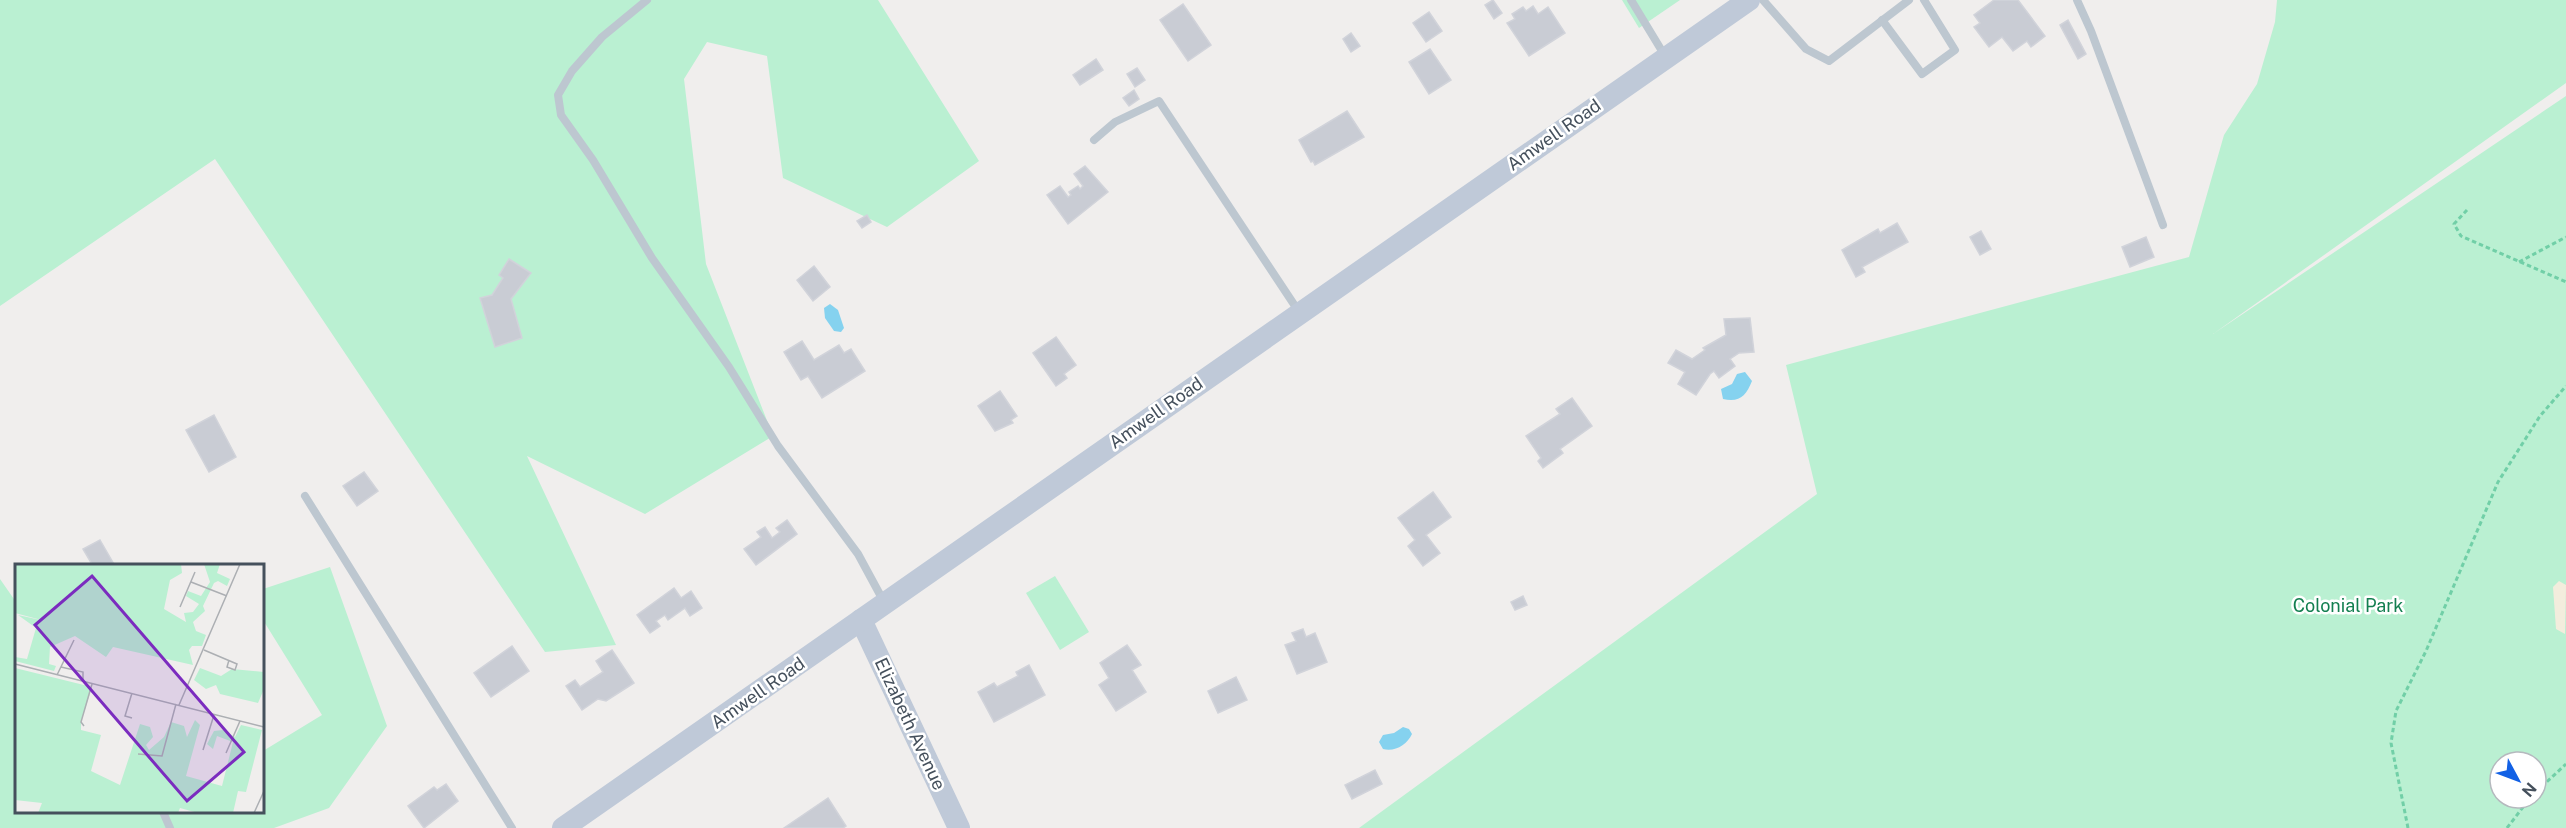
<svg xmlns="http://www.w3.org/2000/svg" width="2566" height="828" viewBox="0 0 2566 828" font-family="'Public Sans',sans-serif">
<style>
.green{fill:#baf0d2;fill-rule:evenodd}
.sand{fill:#f3eddd}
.water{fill:#85d2ef}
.building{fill:#c9ccd4;stroke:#d1d3da;stroke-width:1.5}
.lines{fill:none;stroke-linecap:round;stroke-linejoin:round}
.path{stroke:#71cfa7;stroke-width:3;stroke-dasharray:4.5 3;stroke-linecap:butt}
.lane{stroke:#bdc7d0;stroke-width:8}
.secondary{stroke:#bfc9d8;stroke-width:22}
.labels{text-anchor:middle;stroke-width:5;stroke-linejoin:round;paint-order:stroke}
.street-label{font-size:18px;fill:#45505c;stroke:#fff}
.park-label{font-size:18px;fill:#137f50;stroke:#fff}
.inset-road{fill:none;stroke:#acafb3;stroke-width:1.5}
.view{fill:#7b2cbf;fill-opacity:0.15;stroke:#7b2cbf;stroke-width:3}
.inset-edge{fill:none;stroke:#45505c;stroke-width:3}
</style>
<rect width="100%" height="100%" fill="#f0eeed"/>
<g class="green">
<polygon points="0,0 878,0 979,161 887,227 783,178 767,56 707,42 684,79 706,264 773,436 645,514 527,456 616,645 545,652 215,159 0,306"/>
<polygon points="1622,0 1680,0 1639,28"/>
<path d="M2277 0H2566V83L2213 334 2566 96V828H1359L1817 494 1786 365 2189 257 2224 135 2257 84 2275 22ZM2500 762H2536V798H2500Z"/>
<polygon points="330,567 387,726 329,808 274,828 0,828 0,579 16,602 16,812 262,812 263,751 322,715 263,620 263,589"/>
<polygon points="1055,576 1089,632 1060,650 1026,593"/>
</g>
<polygon class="sand" points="2559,581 2566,585 2565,634 2556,629 2553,587"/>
<g class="water">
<polygon points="830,304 838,310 844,328 841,332 834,331 825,318 824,308"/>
<path d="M1745 372 1752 381C1746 396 1739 403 1723 399L1721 389 1732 384 1737 374Z"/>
<path d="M1403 727 1409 729 1412 734C1407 745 1395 752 1383 749L1379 742 1383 735 1394 733Z"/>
</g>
<g class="building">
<polygon points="1493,0 1502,13 1494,19 1485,5"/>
<polygon points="1994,0 2018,0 2045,36 2031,47 2027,41 2013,51 2002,37 1989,47 1974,27 1980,23 1974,15"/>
<polygon points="1183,4 1211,45 1188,61 1160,20"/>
<polygon points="1533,6 1538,14 1548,7 1565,33 1529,56 1507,23 1515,19 1512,14 1523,7 1526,11"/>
<polygon points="1429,12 1442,31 1426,42 1413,23"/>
<polygon points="2068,20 2086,54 2078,59 2060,25"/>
<polygon points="1351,33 1360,46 1351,52 1343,39"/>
<polygon points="1430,49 1451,80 1429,94 1409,62"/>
<polygon points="1096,59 1103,70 1080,85 1073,75"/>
<polygon points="1137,68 1145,80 1135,87 1127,74"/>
<polygon points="1134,90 1139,99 1129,106 1123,98"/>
<polygon points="1347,111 1364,137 1315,165 1313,161 1311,162 1299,140"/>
<polygon points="1085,166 1108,192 1068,224 1047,195 1060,186 1068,197 1071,195 1069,192 1078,186 1080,189 1083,186 1074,174"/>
<polygon points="867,215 871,222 862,228 857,221"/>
<polygon points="1897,223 1908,242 1862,267 1865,272 1856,277 1842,250 1878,229 1880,233"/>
<polygon points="1981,231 1991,249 1980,255 1970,237"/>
<polygon points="2146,237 2154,257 2130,267 2122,247"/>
<polygon points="509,259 531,273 511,299 522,338 495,347 480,298 492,295 503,278 499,275"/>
<polygon points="814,266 830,287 813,301 797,280"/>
<polygon points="1750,318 1754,352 1739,353 1730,359 1735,366 1719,378 1714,371 1710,374 1696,395 1678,384 1685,372 1668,363 1676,350 1692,359 1705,350 1703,348 1726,335 1724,319"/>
<polygon points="1056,337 1076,365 1064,374 1067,378 1056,386 1033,353"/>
<polygon points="802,341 814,360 839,345 844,353 851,349 865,371 822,398 808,376 801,380 784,352"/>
<polygon points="1000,391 1017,416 1011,420 1013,423 995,431 978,406"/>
<polygon points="1572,398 1592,426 1560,449 1563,453 1543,468 1538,461 1541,458 1526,436 1560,414 1556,409"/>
<polygon points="214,415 236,457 209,472 186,430"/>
<polygon points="364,472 378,491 357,506 343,486"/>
<polygon points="1433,492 1451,517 1426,535 1440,553 1423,566 1408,546 1415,540 1398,518"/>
<polygon points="787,520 797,534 756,565 744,549 761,537 757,532 765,527 772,538 780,532 776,528"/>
<polygon points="100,540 115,566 93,566 83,549"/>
<polygon points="674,588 681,598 691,591 702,608 690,616 685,608 668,620 665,615 656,621 660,626 650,633 637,615"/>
<polygon points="1523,596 1527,605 1515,610 1511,602"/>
<polygon points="1303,629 1306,637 1315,633 1327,662 1297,674 1285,645 1296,641 1292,633"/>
<polygon points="1127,645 1141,665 1132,670 1146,692 1116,711 1099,685 1109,678 1100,663"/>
<polygon points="512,646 529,671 491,697 474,673"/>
<polygon points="612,650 634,683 606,701 598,699 582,710 566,686 575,680 580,687 603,672 596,661"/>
<polygon points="1029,665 1045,695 994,722 978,692 994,683 997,687 1018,676 1016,672"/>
<polygon points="1236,677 1247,700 1218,713 1208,691"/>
<polygon points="1375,770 1382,784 1352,799 1345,785"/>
<polygon points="446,784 458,801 424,828 408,806 434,787 437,790"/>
<polygon points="828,798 846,826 843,828 784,828"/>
</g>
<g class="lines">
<g class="path">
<polyline points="2467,210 2454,224 2461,236 2566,282"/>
<polyline points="2519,262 2566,237"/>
<polyline points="2536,792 2566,764"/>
<polyline points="2408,828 2391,743 2396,711 2426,651 2498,482 2540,416 2566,386"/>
<polyline points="2507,828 2530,798"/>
</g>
<g class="lane">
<polyline points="647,0 602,37 572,71 558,95 561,115 593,160 652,258 729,367 778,446 858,554 884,602"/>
<polyline points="1631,0 1665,56"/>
<polyline points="1763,0 1806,49 1829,61 1909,0"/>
<polyline points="2077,0 2091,31 2163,225"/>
<polyline points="1882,20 1922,74 1955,50 1924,0"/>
<polyline points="1094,140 1115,122 1159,101 1299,312"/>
<polyline points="305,496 512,828"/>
<polyline points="163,812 170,828"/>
</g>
<g class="secondary">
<polyline points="861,620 959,828"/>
<polyline points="563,828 1749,0"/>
</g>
</g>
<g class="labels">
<g class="street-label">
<text transform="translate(1554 135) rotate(-35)" y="6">Amwell Road</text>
<text transform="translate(1156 413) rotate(-35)" y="6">Amwell Road</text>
<text transform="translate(758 693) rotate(-35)" y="6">Amwell Road</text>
<text transform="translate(910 724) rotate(65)" y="6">Elizabeth Avenue</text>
</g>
<g class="park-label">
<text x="2348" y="612">Colonial Park</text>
</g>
</g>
<g transform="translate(15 564)">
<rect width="249" height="249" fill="#f0eeed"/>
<path d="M0 0H166L167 9 155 16 149 45 171 58 169 49 178 48 184 40 171 32 173 27 186 32 195 18 189 0H205L202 9 215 15 212 22 203 17 199 19 188 42 190 47 178 58 181 67 191 71 187 82H177L174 86 178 101 98 83 91 93 60 72 35 83 34 100 41 102 39 107 0 97V93L12 95 21 64 3 51 30 57 0 49ZM0 104 77 123 66 158V166L86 171 76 207 105 221 125 160 135 163 138 173 131 181 134 186 149 173 156 158 169 162 172 173 180 156 185 161 171 212 207 222 218 178 202 172 198 185 192 180 199 167 208 166 220 173 226 161 247 166 231 228 223 227 218 249H183L165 244 163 249H23L27 239 0 236ZM185 104 206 112 217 105 249 108V125L243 139 205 130 201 121 191 125 179 116Z" fill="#baf0d2"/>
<path class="inset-road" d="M176 18 212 32M165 43 180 8M189 86 222 100 220 106 212 103 214 96M0 100 249 163M46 103 68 108V117M42 111 59 76M117 129 110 152 117 154M164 141 225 0M69 162 66 158 77 120M188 186 199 151M211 189 225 157M123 190 147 192 161 140M239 249 249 227"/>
<path class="view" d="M77 12 229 188 172 237 20 61Z"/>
<rect width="249" height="249" class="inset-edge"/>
</g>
<g transform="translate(2518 780) rotate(131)"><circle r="28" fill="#ffffff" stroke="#b5b9be" stroke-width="1.5"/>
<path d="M0-4.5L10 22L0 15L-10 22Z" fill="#1261e5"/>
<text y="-9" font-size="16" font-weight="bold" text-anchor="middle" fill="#45505c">N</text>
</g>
</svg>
